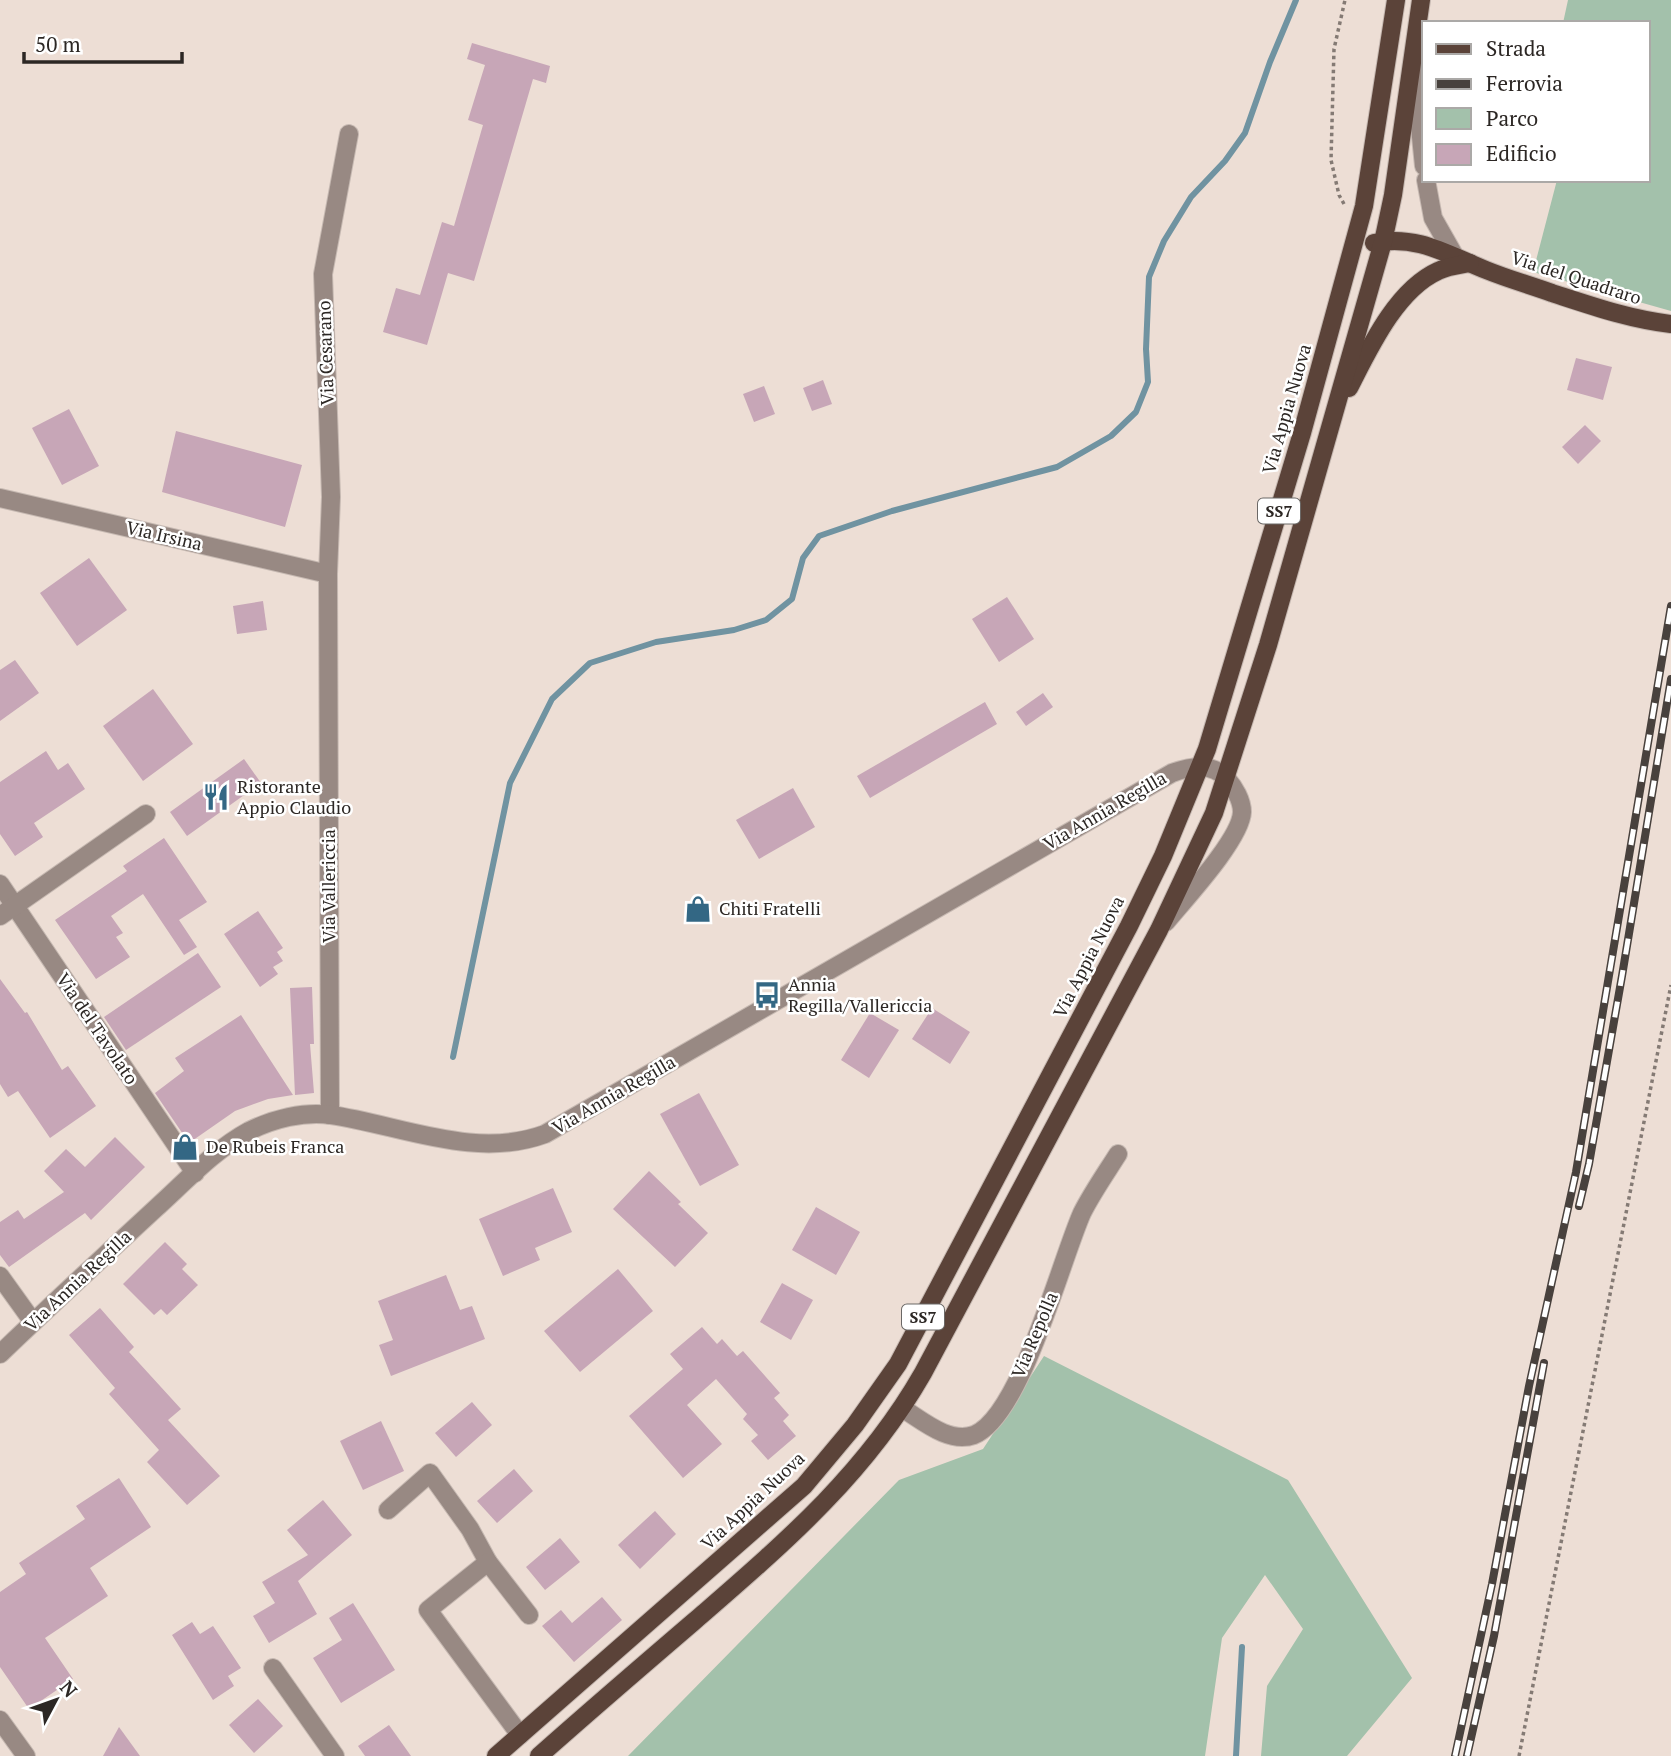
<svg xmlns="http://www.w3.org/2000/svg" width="1671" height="1756" viewBox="0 0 1671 1756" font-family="'PT Serif',serif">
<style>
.green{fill:#a3c1ab}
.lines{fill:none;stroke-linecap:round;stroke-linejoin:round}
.stream{stroke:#7093a1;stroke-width:6}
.building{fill:#c7a6b7}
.minor-casing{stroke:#c6b9b2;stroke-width:20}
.major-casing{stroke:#c6b9b2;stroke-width:20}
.path{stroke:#847a74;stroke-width:3.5;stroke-dasharray:3.5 3.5;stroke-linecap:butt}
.minor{stroke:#988983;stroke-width:18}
.major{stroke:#5b4339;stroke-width:18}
.rail-casing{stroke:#48413d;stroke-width:8}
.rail{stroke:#fff;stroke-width:5;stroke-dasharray:16;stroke-linecap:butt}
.labels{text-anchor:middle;stroke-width:5;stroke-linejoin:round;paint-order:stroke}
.shield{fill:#fff;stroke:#6b6866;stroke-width:2}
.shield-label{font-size:16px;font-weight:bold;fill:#2c2724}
.street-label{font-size:18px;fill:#2c2724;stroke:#fff}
.poi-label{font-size:18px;fill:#2c2724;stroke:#fff;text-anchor:start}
</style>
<rect width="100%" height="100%" fill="#edded5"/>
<g class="green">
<polygon points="1568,0 1671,0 1671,311 1533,272 1557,180 1648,180 1648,23 1563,23"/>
<polygon points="1044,1356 1288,1480 1412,1678 1347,1756 1261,1756 1267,1686 1303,1629 1265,1575 1222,1638 1205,1756 628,1756 899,1480 983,1449"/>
</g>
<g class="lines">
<g class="stream">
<polyline points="453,1057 510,783 552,699 590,663 656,642 734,630 766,620 792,599 803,558 819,536 892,511 1057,467 1111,436 1136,412 1148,382 1146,349 1149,277 1164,241 1191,197 1225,161 1245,133 1270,62 1296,0"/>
<polyline points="1236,1756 1242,1647"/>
</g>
</g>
<g class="building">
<polygon points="472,43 550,66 546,83 533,79 474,281 448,273 427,345 383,332 396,288 420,295 442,222 454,226 483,125 468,120 485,65 467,59"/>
<polygon points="1576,358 1612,367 1603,400 1567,390"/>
<polygon points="823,380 832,404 812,411 803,388"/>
<polygon points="764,386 775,414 754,422 743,394"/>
<polygon points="69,409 99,466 62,485 32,428"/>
<polygon points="1585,425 1601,441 1578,464 1562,447"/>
<polygon points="176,431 302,465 285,527 162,492"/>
<polygon points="89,558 127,610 77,646 40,593"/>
<polygon points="1007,597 1034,639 999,662 972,619"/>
<polygon points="263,601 267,630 237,634 233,606"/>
<polygon points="15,660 39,693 0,721 0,670"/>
<polygon points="153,689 193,744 143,781 103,726"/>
<polygon points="1043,693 1053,707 1026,726 1016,712"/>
<polygon points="985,702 997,724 870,798 857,776"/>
<polygon points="46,751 58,770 68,763 85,789 34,823 43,837 15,856 0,834 0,782"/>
<polygon points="244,759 261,783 187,836 170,812"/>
<polygon points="793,788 815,827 759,859 736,820"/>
<polygon points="164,838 207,902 179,920 197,947 184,955 143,894 111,916 123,933 116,937 130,957 96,979 55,920 127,871 123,866"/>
<polygon points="258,911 283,948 277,952 283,961 273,967 278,974 260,987 224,934"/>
<polygon points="198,953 221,987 126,1050 104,1017"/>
<polygon points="0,979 25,1013 27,1012 62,1070 68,1066 96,1106 50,1138 18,1091 8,1097 0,1084"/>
<polygon points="312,987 314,1044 310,1044 314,1093 295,1095 290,988"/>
<polygon points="932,1008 970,1032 950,1064 912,1039"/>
<polygon points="870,1013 899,1030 869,1078 841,1060"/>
<polygon points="241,1015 293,1095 268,1099 235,1111 189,1143 155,1093 184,1071 175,1058"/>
<polygon points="699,1093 739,1165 700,1186 660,1114"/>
<polygon points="115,1137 145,1167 91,1220 85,1213 9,1267 0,1255 0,1222 18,1210 24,1219 64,1192 44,1171 66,1149 85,1167"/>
<polygon points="649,1171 681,1202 678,1204 708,1233 675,1267 613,1209"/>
<polygon points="553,1188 572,1232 535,1248 540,1260 503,1276 479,1219"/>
<polygon points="816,1207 860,1232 836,1275 792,1250"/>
<polygon points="165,1242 187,1264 182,1269 198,1285 167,1315 161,1309 154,1315 123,1284"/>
<polygon points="618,1269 653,1311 580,1372 544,1331"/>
<polygon points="446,1275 460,1310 472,1306 485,1339 391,1376 379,1345 393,1340 378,1301"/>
<polygon points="782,1283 813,1300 791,1340 760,1322"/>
<polygon points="100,1308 134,1347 129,1352 181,1409 168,1420 220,1476 187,1505 147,1462 159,1450 109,1394 115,1388 69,1335"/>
<polygon points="702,1327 717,1344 722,1339 737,1356 743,1351 780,1393 774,1398 789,1415 783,1421 796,1436 768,1460 751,1441 758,1435 743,1419 747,1414 716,1379 687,1405 722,1444 683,1478 629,1416 683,1369 670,1354"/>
<polygon points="472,1402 492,1425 456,1457 435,1433"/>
<polygon points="381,1421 404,1471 363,1490 340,1441"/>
<polygon points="514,1469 533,1491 497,1523 477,1501"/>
<polygon points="119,1478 151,1527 90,1568 108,1596 45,1638 73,1679 29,1709 0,1667 0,1592 26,1574 19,1563 85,1519 76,1506"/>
<polygon points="323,1500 352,1535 298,1581 317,1614 269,1643 253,1616 275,1603 262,1582 308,1555 287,1530"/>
<polygon points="655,1511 676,1534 640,1569 618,1545"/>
<polygon points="560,1538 580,1562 545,1590 526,1567"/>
<polygon points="602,1597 622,1620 574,1662 542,1626 561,1610 572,1623"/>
<polygon points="353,1603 395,1670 341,1703 313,1658 342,1640 329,1618"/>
<polygon points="192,1622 200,1634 213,1626 241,1668 228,1676 234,1686 213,1700 172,1635"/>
<polygon points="258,1699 283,1726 254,1753 229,1725"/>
<polygon points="389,1725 411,1756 365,1756 358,1746"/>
<polygon points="119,1727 140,1756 103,1756"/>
</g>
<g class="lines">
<defs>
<g id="minor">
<polyline points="1414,68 1424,166"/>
<polyline points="1426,180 1433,218 1454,255"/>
<polyline points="0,498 328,574"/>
<polyline points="0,884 195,1173"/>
<polyline points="0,916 146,814"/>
<polyline points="330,1115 328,574 331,497 323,274 349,134"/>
<polyline points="0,1276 33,1322"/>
<path d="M0 1354C51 1305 103 1257 155 1209 184 1183 214 1150 249 1131 273 1119 304 1111 331 1115 400 1125 475 1160 545 1134L1172 773C1191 766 1212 762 1227 779 1234 787 1242 800 1242 812 1241 839 1184 900 1166 922"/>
<path d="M902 1408C923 1421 949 1444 974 1435 1021 1416 1061 1260 1082 1213 1092 1193 1106 1173 1118 1154"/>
<polyline points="388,1510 430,1473 470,1529 488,1562"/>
<polyline points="273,1668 335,1756"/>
<polyline points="0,1720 26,1756"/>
<polyline points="520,1735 428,1610 488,1562 529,1615"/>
</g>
<g id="major">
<path d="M1374 243C1417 234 1448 255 1486 270 1508 279 1530 285 1552 293 1592 306 1629 319 1671 324"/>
<path d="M1349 388C1369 349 1396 290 1438 271 1448 266 1459 265 1470 263"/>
<polyline points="496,1756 804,1486 855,1425 898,1364 1129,926 1163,856 1207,749 1302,433 1364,206 1396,0"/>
<path d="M539 1756C594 1707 649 1660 705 1612 789 1539 867 1471 923 1373L1159 930 1214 813 1268 645 1383 242 1393 195 1421 0"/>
</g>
</defs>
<use href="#minor" class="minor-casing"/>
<use href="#major" class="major-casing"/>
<g class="path">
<polyline points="1344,204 1339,195 1331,160 1334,49 1345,0"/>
<polyline points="1519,1756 1671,985"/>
</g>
<use href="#minor" class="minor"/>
<use href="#major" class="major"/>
<defs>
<g id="rail">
<polyline points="1579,1206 1589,1164 1622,976 1671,679"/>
<polyline points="1455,1756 1492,1584 1529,1386 1576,1172 1671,606"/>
<polyline points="1467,1756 1494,1636 1544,1363"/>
</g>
</defs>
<use href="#rail" class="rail-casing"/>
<use href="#rail" class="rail"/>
</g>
<defs>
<symbol id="restaurant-bare" viewBox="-9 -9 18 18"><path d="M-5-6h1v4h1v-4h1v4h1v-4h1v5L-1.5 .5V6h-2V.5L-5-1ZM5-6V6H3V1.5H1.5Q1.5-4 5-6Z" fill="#336784" stroke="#fff" stroke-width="2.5" paint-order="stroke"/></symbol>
<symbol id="shop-bare" viewBox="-9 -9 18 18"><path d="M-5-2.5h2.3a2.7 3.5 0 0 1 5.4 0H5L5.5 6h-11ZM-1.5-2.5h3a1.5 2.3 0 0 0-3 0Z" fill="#336784" stroke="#fff" stroke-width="2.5" paint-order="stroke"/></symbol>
<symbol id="bus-bare" viewBox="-9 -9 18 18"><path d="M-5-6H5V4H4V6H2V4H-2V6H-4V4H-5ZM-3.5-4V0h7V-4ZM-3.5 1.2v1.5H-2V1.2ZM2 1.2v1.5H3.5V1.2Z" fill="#336784" stroke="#fff" stroke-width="2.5" paint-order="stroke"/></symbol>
</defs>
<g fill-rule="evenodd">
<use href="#restaurant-bare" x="197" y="778" width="38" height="38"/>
<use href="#shop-bare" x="679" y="890" width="38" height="38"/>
<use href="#bus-bare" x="748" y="976" width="38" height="38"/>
<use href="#shop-bare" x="166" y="1128" width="38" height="38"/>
</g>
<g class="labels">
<g class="shield">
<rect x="1258" y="498.5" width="42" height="25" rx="5"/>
<rect x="902" y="1304.5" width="42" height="25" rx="5"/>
</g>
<g class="shield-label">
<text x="1279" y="517">SS7</text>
<text x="923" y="1323">SS7</text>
</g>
<g class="street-label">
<text transform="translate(1576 278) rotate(18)" y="6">Via del Quadraro</text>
<text transform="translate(326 353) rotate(-92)" y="6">Via Cesarano</text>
<text transform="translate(1287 409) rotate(-74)" y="6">Via Appia Nuova</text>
<text transform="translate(164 536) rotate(13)" y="6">Via Irsina</text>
<text transform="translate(1105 811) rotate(-30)" y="6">Via Annia Regilla</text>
<text transform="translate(329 886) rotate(-90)" y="6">Via Vallericcia</text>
<text transform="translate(1089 957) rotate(-63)" y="6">Via Appia Nuova</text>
<text transform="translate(97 1029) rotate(56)" y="6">Via del Tavolato</text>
<text transform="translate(614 1095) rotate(-30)" y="6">Via Annia Regilla</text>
<text transform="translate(78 1281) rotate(-43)" y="6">Via Annia Regilla</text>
<text transform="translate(1035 1335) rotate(-67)" y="6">Via Repolla</text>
<text transform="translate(753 1501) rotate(-43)" y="6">Via Appia Nuova</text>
</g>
<g class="poi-label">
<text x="237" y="793">Ristorante<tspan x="237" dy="21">Appio Claudio</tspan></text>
<text x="719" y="915">Chiti Fratelli</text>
<text x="788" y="991">Annia<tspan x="788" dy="21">Regilla/Vallericcia</tspan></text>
<text x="206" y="1153">De Rubeis Franca</text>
</g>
</g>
<rect x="1422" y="21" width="228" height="161" fill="#ffffff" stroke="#aba9a7" stroke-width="2"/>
<rect x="1436" y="44" width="35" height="10" fill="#5b4339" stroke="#aba9a7" stroke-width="2"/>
<text x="1486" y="56" font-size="21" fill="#2c2724">Strada</text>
<rect x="1436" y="79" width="35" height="10" fill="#48413d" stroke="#aba9a7" stroke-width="2"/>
<text x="1486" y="91" font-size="21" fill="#2c2724">Ferrovia</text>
<rect x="1436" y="108" width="35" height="21" fill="#a3c1ab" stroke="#aba9a7" stroke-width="2"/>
<text x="1486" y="126" font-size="21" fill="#2c2724">Parco</text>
<rect x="1436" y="144" width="35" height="21" fill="#c7a6b7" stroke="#aba9a7" stroke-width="2"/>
<text x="1486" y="161" font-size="21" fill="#2c2724">Edificio</text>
<g transform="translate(56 1700) rotate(49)" stroke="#ffffff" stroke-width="5" paint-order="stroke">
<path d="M0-5L12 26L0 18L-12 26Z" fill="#2c2724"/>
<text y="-10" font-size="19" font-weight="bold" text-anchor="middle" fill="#2c2724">N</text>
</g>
<path d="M24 52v10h158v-10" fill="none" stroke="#2c2724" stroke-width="3.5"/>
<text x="35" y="52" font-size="21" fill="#2c2724" stroke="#ffffff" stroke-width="5" paint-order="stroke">50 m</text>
</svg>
